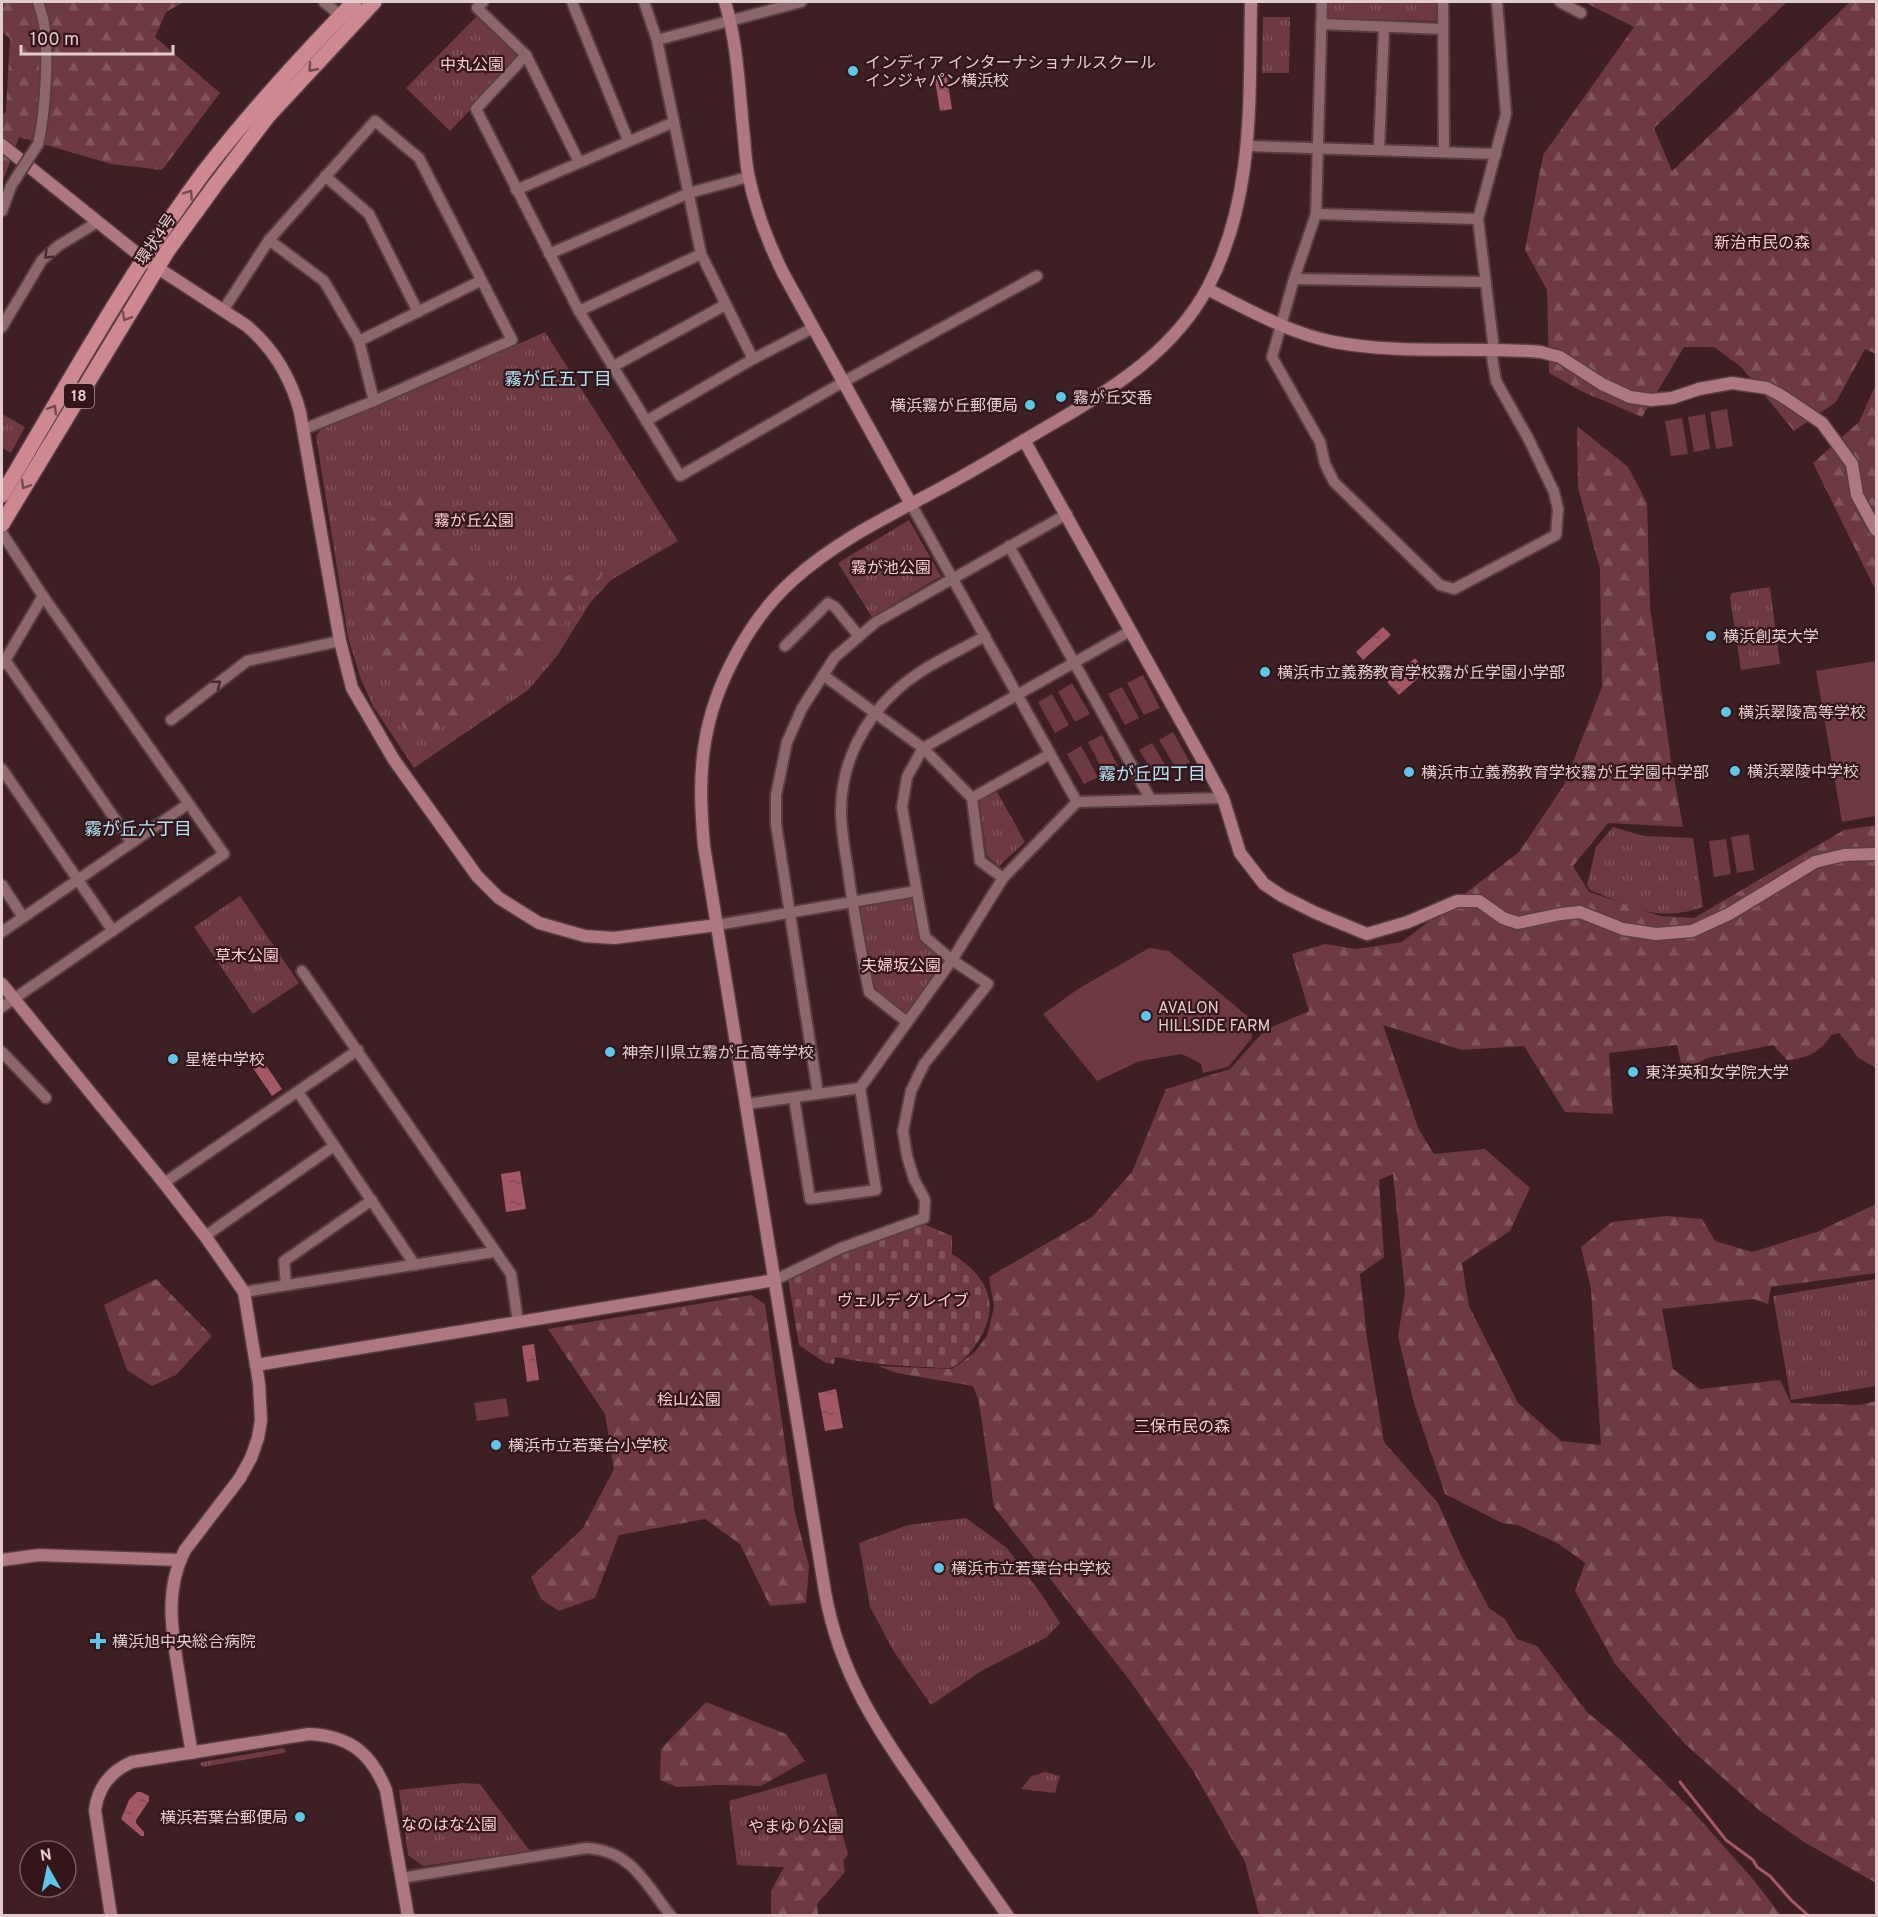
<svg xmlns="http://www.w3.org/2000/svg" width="1878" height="1917" viewBox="0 0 1878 1917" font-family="Overpass,'Noto Sans JP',sans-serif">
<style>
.grass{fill:url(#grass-tufts)}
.forest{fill:url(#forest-firs)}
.cemetery{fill:url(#cemetery-stones)}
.garden{fill:#6e3a42}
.water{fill:url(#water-ripples)}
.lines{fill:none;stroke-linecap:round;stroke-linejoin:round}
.stream{stroke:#a45865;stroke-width:3}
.street-casing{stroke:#583e43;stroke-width:14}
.secondary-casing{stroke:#583e43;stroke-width:15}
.primary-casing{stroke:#583e43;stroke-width:18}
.street{stroke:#8c686c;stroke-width:10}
.secondary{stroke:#ad787f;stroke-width:12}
.primary{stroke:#ce8892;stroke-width:15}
.street-bridge-casing{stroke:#583e43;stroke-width:14;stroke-linecap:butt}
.street-bridge{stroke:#8c686c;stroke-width:10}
.oneway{stroke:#794950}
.oneway2{stroke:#492a2e}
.poi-dot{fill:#5cc7e7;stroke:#33151a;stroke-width:2}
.labels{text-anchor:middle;stroke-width:4.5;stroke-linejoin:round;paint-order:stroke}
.shield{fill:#33151a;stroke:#ad9598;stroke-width:1.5}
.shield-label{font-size:15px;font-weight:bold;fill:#e1ccce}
.poi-label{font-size:16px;fill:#e1ccce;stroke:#33151a;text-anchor:start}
.park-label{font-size:16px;fill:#fbcdd3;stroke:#33151a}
.street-label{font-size:16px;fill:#e1ccce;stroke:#33151a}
.neighbourhood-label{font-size:18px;fill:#afe4f6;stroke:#33151a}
</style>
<defs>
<pattern id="grass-tufts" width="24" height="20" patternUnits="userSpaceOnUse" patternTransform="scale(1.5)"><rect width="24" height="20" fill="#6e3a42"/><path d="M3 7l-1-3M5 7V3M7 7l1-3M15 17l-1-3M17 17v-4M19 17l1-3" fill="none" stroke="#82555c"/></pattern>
<pattern id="forest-firs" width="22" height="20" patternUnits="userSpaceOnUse" patternTransform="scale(1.5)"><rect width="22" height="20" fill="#6e3a42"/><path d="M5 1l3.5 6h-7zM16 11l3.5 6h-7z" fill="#82555c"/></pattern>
<pattern id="cemetery-stones" width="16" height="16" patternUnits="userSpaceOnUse" patternTransform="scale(1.5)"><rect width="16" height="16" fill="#6e3a42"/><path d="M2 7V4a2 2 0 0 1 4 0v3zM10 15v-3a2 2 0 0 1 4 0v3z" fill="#82555c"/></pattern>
<pattern id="water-ripples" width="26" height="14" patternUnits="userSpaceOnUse" patternTransform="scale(1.5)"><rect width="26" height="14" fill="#a45865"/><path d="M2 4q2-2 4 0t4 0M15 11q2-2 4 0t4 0" fill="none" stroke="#7e4d55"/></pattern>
</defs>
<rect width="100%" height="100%" fill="#3d1f24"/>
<g class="grass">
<polygon points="1325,2 1438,2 1439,21 1324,18"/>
<polygon points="477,16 522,56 450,131 406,88"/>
<polygon points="1263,17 1290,17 1289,73 1262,73"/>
<polygon points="545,332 678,541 611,580 590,603 557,656 528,690 414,768 373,706 360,677 348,637 316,436 323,427 428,385"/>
<polygon points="2,414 25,427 11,453 2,448"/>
<polygon points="909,520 941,576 872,617 838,563"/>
<polygon points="1770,587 1780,664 1741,670 1730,597 1732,593"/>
<polygon points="997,792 1025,842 999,866 987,856 979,800"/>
<path d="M1613 827 1644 836 1693 838 1703 907C1657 923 1632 907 1590 890L1587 885 1596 847Z"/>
<polygon points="912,895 921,940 944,959 906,1014 872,989 857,905"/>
<polygon points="240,896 299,983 253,1014 194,927"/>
<polygon points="1876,1279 1876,1386 1791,1400 1773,1296"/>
<polygon points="966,1518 1007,1548 1042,1595 1060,1623 1047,1637 983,1670 931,1705 893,1650 870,1607 859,1543 908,1525"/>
<polygon points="283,1748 286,1751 284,1753 203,1767 200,1764 202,1762"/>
<polygon points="1045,1772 1060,1776 1055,1793 1021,1789 1032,1776"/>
<polygon points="826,1773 848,1854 835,1873 785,1867 737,1865 729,1801"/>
<polygon points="463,1783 480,1784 530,1851 423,1866 408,1855 399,1790"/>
</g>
<g class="forest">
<polygon points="4,2 184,2 166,12 155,37 220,93 162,170 111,164 19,137 2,184 2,115 6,112 10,38 2,32 2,4"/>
<polygon points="1584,2 1787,2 1654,128 1672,171 1850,2 1876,2 1876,354 1865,349 1836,402 1794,431 1741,367 1714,347 1684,347 1642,417 1581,391 1549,373 1547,290 1525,250 1543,155 1634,27"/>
<polygon points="1876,384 1876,591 1813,463 1859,422"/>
<path d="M1577 426 1628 467 1647 503 1650 606 1671 761 1683 827 1608 823 1573 866 1589 892 1660 916 1694 918 1844 830 1876 825V1068L1859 1058 1839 1033 1831 1035C1820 1053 1808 1058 1787 1060L1773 1045 1707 1058 1683 1072 1677 1045 1609 1053 1613 1114 1565 1112 1524 1046 1462 1050 1383 1025 1419 1130 1434 1154 1485 1149 1530 1188 1510 1231 1462 1263 1469 1306 1518 1403 1561 1441 1601 1445 1591 1289 1581 1247 1612 1222 1667 1216 1702 1219 1715 1241 1752 1252 1817 1232 1876 1204V1273L1771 1287 1768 1304 1754 1299 1662 1309 1673 1369 1700 1389 1780 1380 1791 1403 1860 1405 1876 1401V1883L1804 1842 1760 1811 1685 1744 1615 1664 1575 1591 1585 1563 1559 1544 1518 1525 1502 1523 1445 1494 1414 1403 1398 1336 1405 1293 1393 1174 1379 1180 1384 1257 1360 1274 1367 1338 1384 1442 1438 1503 1460 1553 1489 1608 1505 1619 1517 1639 1537 1646 1587 1712 1622 1741 1688 1806 1752 1878 1780 1914 1784 1915H1259L1245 1862 1193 1771 1131 1682 994 1507 979 1402 973 1386 897 1373 878 1366 952 1369 974 1353 987 1336 994 1307 989 1277 1092 1217 1132 1172 1166 1089 1230 1069 1265 1030 1309 1011 1292 954 1325 944 1356 949 1402 942 1519 852 1564 785 1602 687 1600 569 1578 488Z"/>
<polygon points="428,484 435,514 428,530 454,541 502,583 536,584 596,568 606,569 595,586 562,625 545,650 456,720 416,740 393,715 403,685 383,667 362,611 369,568 361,541 376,512 402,493"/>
<polygon points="156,1279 212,1336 176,1375 152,1386 127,1370 104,1305"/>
<polygon points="751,1295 765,1304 795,1513 809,1566 806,1603 770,1606 740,1544 705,1519 619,1535 595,1598 559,1611 541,1599 531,1577 583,1528 614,1469 605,1414 548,1329"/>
<polygon points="706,1702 786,1734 805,1761 761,1786 720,1785 677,1787 660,1780 661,1749"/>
<polygon points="839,1834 845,1872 817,1904 818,1915 771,1915 771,1891 784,1867 737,1865 803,1835"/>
</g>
<path class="cemetery" d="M924 1224 952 1236V1254C988 1276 1002 1306 977 1343 972 1351 960 1365 950 1368 944 1369 934 1367 927 1367 896 1366 866 1363 835 1357L834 1364 824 1362 799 1345 788 1279 869 1242Z"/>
<g class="garden">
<polygon points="1727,409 1733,446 1716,449 1710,412"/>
<polygon points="1705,414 1710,449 1694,452 1688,417"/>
<polygon points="1682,418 1688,454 1671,456 1665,421"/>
<polygon points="1876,661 1876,816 1842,822 1816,671"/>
<polygon points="1143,675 1160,708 1144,715 1127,683"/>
<polygon points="1072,683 1090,714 1075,722 1058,692"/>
<polygon points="1122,687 1139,718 1125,725 1108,694"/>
<polygon points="1052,694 1069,725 1055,733 1038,702"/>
<polygon points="1173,732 1190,762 1177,770 1159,740"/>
<polygon points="1102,735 1118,766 1104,773 1088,742"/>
<polygon points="1152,743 1169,771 1157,779 1139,750"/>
<polygon points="1081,746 1098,777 1084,784 1067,754"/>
<polygon points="1749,834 1754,870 1737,873 1731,837"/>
<polygon points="1726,839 1731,874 1714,877 1709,841"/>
<polygon points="1149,948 1169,951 1251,1019 1252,1038 1228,1067 1203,1073 1201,1064 1182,1054 1140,1061 1097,1081 1043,1014 1078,989"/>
<polygon points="506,1398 509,1416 477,1421 474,1403"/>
</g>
<g class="water">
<polygon points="946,72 952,109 940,111 934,74"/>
<polygon points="1383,627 1391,635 1363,660 1356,652"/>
<polygon points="1415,658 1426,671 1399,695 1387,682"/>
<polygon points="261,1058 282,1089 272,1096 251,1065"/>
<polygon points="520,1171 526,1209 506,1212 501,1174"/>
<polygon points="534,1344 539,1380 527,1382 522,1346"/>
<polygon points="836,1389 843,1428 825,1431 818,1393"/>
<polygon points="137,1792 141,1792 149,1796 149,1801 136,1820 136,1823 144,1832 144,1836 141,1836 121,1819 129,1800"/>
</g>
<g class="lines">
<polyline class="stream" points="1680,1782 1726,1840 1753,1860 1757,1867 1770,1876 1791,1900 1809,1916"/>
<defs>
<g id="street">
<path d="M38 2C40 9 43 16 44 24 49 54 45 115 38 144"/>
<polyline points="324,2 345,19"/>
<polyline points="483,2 477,8 526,55 579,162"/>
<polyline points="572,2 628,140"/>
<polyline points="644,2 657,40 701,254 753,359"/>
<polyline points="1322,2 1316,214 1294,279 1272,357 1320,442 1325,464 1334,482 1440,585 1454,589 1556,535 1558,509 1554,492 1528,438 1496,381 1492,357 1494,350 1478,219 1506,114 1497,2"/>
<polyline points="1443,2 1444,152"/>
<polyline points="1560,2 1581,13"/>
<polyline points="1321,24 1443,29"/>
<polyline points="657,40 801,2"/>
<polyline points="526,55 476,109 579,311 680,476 843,382 1037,276"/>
<polyline points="1248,146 1496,154"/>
<polyline points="1379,150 1384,27"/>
<polyline points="325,176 369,214 418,312"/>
<polyline points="516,190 674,122"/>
<polyline points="2,211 11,186"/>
<polyline points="1316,214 1478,219"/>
<polyline points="269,240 324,281 359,341 374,401"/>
<polyline points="549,254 689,193 748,177"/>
<polyline points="1294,279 1486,282"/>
<polyline points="224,309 269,240 375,121 419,158 512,340 374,401 304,429"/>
<polyline points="579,311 701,254"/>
<polyline points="2,327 42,260 58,246 96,223"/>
<polyline points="359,341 480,281"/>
<polyline points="612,367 725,305"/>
<polyline points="646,421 753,359 813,328"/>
<polyline points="911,504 1077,802"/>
<polyline points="2,533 43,596 224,854 2,1007"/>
<polyline points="1009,546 1151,800"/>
<polyline points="785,646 828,603 835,607 859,636"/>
<polyline points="5,660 131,842"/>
<polyline points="3,664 43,596"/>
<polyline points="823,675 923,748 972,798"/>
<polyline points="171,720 247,661 340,641"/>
<polyline points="2,769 113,931"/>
<polyline points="1003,878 980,861 972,798 1050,754"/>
<polyline points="2,885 23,917"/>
<polyline points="717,925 916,891"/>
<polyline points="2,932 188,804"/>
<polyline points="302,971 511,1274 518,1322"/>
<path d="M907 1022 869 992C861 951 853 911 848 870 845 851 841 831 841 811 841 763 863 720 899 688 924 666 957 652 985 636"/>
<polyline points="2,1052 46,1098"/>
<polyline points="298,1092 415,1265"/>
<polyline points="818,1094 776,824 776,795 787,742 802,708 835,657 876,622 1067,514"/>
<polyline points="794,1098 810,1199 876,1190 860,1088 952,960 1003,878 1077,802 1223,798"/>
<polyline points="747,1104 860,1088"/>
<polyline points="164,1183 358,1050"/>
<polyline points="205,1236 334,1146"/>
<polyline points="775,1280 841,1248 924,1218 925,1200 914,1179 907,1156 903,1131 911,1091 924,1064 988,984 952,960 925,937 902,807 907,777 923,748 1130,631"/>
<polyline points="286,1284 284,1261 372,1200"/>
<polyline points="244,1292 494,1252"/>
<path d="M401 1878 587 1848C632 1851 645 1883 671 1916"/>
</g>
<g id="secondary">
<path d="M725 2C738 45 739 92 744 137 745 151 746 165 749 178 756 212 768 242 783 273L911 504"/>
<path d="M2 145 144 259 247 326C274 349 291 378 300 412L340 641 352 688 394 760 477 876 499 898 539 923 585 936 614 938 717 925"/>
<path d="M1207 289C1248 309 1288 333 1334 342 1402 355 1473 346 1541 352L1560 357 1602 384 1630 397 1651 400 1672 398 1699 389 1732 383 1767 388 1782 396 1822 423 1852 464 1857 495 1876 530"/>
<polyline points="1024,440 1207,768 1223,798 1240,853 1264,884 1282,896 1316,913 1367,934 1408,922 1457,901 1479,901 1503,918 1518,923 1561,914 1580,912 1623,929 1656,934 1692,931 1729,914 1815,862 1844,855 1876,854"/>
<path d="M2 984 164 1183 205 1236 244 1292 259 1383 261 1420 258 1438 251 1458 240 1478 185 1550C164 1591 172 1632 179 1675 183 1701 187 1727 192 1753"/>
<polyline points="256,1365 775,1280"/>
<polyline points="2,1560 39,1555 180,1560"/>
<path d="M111 1916 95 1810C98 1787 111 1771 132 1762L309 1734C350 1736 371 1753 386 1790L408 1916"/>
<path d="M1008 1916C981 1878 955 1841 929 1803 881 1734 840 1677 825 1592L704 846C701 812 699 777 705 742 714 685 750 618 793 580 837 540 891 515 943 487 982 466 1019 443 1057 421 1116 387 1175 349 1208 287 1255 197 1249 100 1251 2"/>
</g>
<g id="primary">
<path d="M2 495C67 386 128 274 204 172 250 112 302 56 354 2"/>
<polyline points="2,524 168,250 216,184 268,116 374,2"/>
</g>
</defs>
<use href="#street" class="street-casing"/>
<use href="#secondary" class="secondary-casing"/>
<use href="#primary" class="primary-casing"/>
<use href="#street" class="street"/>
<use href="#secondary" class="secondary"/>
<use href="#primary" class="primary"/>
<defs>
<polyline id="street-bridge" points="11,186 38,144"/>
</defs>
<use href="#street-bridge" class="street-bridge-casing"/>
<use href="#street-bridge" class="street-bridge"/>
</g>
<defs><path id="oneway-chevron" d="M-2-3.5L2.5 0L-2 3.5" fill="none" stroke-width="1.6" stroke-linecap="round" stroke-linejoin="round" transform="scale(1.5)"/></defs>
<g class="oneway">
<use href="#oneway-chevron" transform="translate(312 68) rotate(132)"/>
<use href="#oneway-chevron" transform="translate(189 194) rotate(-55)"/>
<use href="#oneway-chevron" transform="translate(126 317) rotate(121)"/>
<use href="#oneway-chevron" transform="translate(53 409) rotate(-59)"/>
<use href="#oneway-chevron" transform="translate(25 485) rotate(121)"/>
</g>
<g class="oneway2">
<use href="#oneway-chevron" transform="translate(48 255) rotate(137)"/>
<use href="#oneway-chevron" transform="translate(217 684) rotate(-38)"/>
</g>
<g class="poi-dot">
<circle cx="853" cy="71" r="6"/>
<circle cx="1061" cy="397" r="6"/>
<circle cx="1030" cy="405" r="6"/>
<circle cx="1711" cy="636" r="6"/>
<circle cx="1265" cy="672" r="6"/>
<circle cx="1726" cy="712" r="6"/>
<circle cx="1735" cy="771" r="6"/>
<circle cx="1409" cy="772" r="6"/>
<circle cx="1146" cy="1016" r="6"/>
<circle cx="610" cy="1052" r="6"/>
<circle cx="173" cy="1059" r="6"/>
<circle cx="1633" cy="1072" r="6"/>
<circle cx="496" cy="1445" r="6"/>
<circle cx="939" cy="1568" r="6"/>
<path d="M95 1632h6v6h6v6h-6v6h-6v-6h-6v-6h6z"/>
<circle cx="300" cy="1817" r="6"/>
</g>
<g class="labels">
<rect class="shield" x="64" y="384" width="30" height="24" rx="4.5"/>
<g class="shield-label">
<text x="79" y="401">18</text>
</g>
<g class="poi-label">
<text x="865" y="68">インディア インターナショナルスクール<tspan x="865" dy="18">インジャパン横浜校</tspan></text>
<text x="1073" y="403">霧が丘交番</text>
<text x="1018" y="411" text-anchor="end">横浜霧が丘郵便局</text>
<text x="1723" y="642">横浜創英大学</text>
<text x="1277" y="678">横浜市立義務教育学校霧が丘学園小学部</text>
<text x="1738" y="718">横浜翠陵高等学校</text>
<text x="1747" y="777">横浜翠陵中学校</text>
<text x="1421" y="778">横浜市立義務教育学校霧が丘学園中学部</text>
<text x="1158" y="1013">AVALON<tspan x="1158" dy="18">HILLSIDE FARM</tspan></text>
<text x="622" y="1058">神奈川県立霧が丘高等学校</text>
<text x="185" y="1065">星槎中学校</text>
<text x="1645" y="1078">東洋英和女学院大学</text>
<text x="508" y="1451">横浜市立若葉台小学校</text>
<text x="951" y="1574">横浜市立若葉台中学校</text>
<text x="112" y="1647">横浜旭中央総合病院</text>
<text x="288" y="1823" text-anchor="end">横浜若葉台郵便局</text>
</g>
<g class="park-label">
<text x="472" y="70">中丸公園</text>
<text x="1762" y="248">新治市民の森</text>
<text x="474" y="526">霧が丘公園</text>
<text x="891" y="573">霧が池公園</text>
<text x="247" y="961">草木公園</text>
<text x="901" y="971">夫婦坂公園</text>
<text x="903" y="1306">ヴェルデ グレイブ</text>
<text x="689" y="1405">桧山公園</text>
<text x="1182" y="1432">三保市民の森</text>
<text x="449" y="1830">なのはな公園</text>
<text x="796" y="1832">やまゆり公園</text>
</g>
<g class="street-label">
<text transform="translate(155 239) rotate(-56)" y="6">環状4号</text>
</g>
<g class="neighbourhood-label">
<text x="558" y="385">霧が丘五丁目</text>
<text x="1152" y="780">霧が丘四丁目</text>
<text x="138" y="835">霧が丘六丁目</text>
</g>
</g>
<rect width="1878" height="1917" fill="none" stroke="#e1ccce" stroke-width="6"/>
<g transform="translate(48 1869) rotate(351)"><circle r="28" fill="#33151a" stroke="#795e62" stroke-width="1.5"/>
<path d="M0-4.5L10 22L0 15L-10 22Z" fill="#5cc7e7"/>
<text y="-9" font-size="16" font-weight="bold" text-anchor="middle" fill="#e1ccce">N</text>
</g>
<path d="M21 45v9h152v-9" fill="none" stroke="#e1ccce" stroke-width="3"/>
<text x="30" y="45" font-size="18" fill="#e1ccce" stroke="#33151a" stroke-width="4.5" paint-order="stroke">100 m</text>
</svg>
